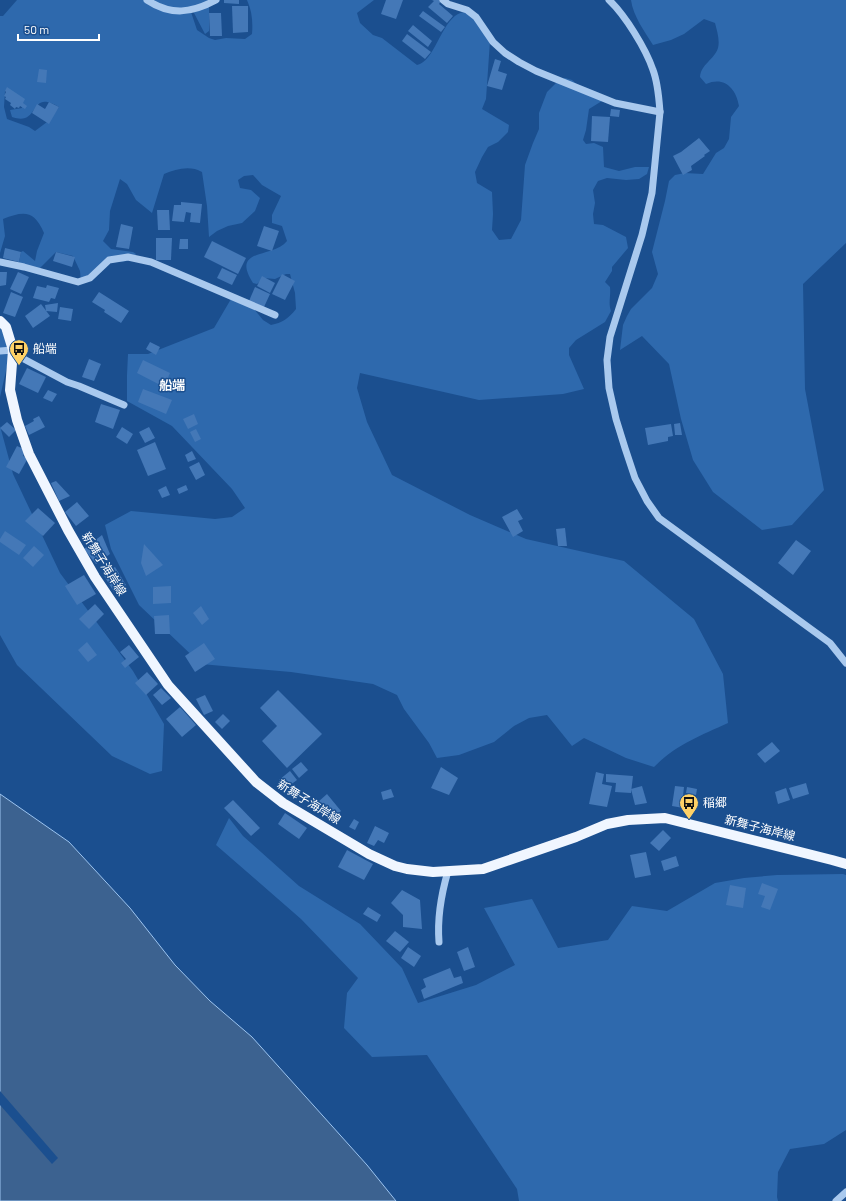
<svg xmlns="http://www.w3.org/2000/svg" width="846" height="1201" viewBox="0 0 846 1201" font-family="Barlow,'Noto Sans JP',sans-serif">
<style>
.green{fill:#2e69ad;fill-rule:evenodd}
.water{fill:#3c6290;stroke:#9cc4f0}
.pier{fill:#1b4f8f}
.building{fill:#4478b7}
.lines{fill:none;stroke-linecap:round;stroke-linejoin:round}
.minor{stroke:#a9c9ee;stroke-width:7}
.major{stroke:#f0f6ff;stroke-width:10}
.labels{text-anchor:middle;stroke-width:3;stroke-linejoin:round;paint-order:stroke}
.poi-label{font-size:12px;fill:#fff;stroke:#1b4f8f;text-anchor:start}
.street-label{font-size:12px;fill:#fff;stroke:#1b4f8f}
.neighbourhood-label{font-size:13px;font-weight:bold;fill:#fff;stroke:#1b4f8f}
</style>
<rect width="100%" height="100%" fill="#1b4f8f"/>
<g class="green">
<path d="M17 0H209V31L205 34 194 13 190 9 197 30 209 38 215 40 226 38 245 39 252 34C253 22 252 11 247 0H374L357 13 360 23 373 35 382 38 417 65C434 62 441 23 458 14 462 12 466 12 470 12L490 41 486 99 482 109 509 125 508 132 498 142 488 147 482 157 475 172 477 183 492 192 493 214 492 230 499 240 511 239 521 220 525 165 533 143 539 129V113L547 92 556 83 565 78 572 80 581 88 600 96 602 101 589 109 586 130 583 140 586 144 594 143 603 147 604 167 619 171 635 167H649L647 174 639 179 626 180 607 178 598 181 593 190 595 203 593 214 594 224 603 225 626 237 628 248 612 267V271L605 282 610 287C611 296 608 303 611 311L605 322 576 340 569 348V355L584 389 563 394 479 400 360 373 357 388 367 422 392 475 470 515 526 539 624 561 694 619 723 674 728 723C700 736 677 744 654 767L626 758 584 738 572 746 547 715 529 718 514 726 494 742 459 755 437 758 429 743 404 709 397 695 373 684 291 672 201 664 139 605 111 549 105 525 131 511 215 519 232 517 245 508 232 489 172 426 127 401V375L128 354H148L214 328 231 299 254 309 263 320 271 325C282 323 289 318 296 309L295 293 290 274H286L275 279 264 278 257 284 253 283C230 247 273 259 287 241L282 226 272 223V215L281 196 262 185 253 175 244 176 238 180 240 188 251 190 260 198 255 211 242 223 228 226 217 231 209 237 207 206 202 172C190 165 176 169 164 174L152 213 136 200 127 184 120 179 110 211 109 230 103 241 111 249 133 252 136 254C131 265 116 260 107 264 98 268 89 277 81 283L80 271 73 256 56 252 39 269H20L19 262 21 252 23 251 35 261 37 251 44 233C34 210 24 211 3 219L5 236 0 253V16H3ZM8 90 21 103 22 108 10 110 12 117C41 127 28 88 59 107L51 119 35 131 29 127 7 119 4 107 5 91Z"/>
<path d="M631 0H846V243L803 284 805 389 824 490 792 525 762 530 713 492 693 460 681 419 669 364 642 336 620 350 623 325 627 316 631 309 652 288 658 274 652 252 665 201 669 181 675 175 685 173 703 174 716 153 724 148 729 139 731 117 739 106C736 88 724 76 706 84L700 77C701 64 714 60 718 48 720 40 717 31 715 23L704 19 684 34 671 40 653 45C645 32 633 16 631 0Z"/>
<polygon points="0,327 11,349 0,397"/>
<polygon points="0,426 13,474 60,573 133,671 164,724 162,771 150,774 112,756 17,665 0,635"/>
<polygon points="229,818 243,836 299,886 360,924 402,968 418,1003 476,985 515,965 484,908 532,899 558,948 608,940 632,906 667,911 715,883 744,878 777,875 843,874 846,875 846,1130 824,1144 790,1149 778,1172 777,1197 778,1201 519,1201 517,1189 427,1055 372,1057 344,1028 347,993 358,978 301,919 216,845"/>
</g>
<polygon class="water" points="0,794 69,842 130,908 175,965 210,1001 252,1037 367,1165 396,1201 0,1201"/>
<polygon class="pier" points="0,1091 58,1158 52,1164 0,1105"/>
<g class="building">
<polygon points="224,0 239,0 239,4 224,3"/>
<polygon points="386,0 403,0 396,19 381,14"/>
<polygon points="432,0 440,0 441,1 439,4 453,16 447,23 428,7 434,1"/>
<polygon points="232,6 248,6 248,32 233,33"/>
<polygon points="423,11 445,27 441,32 419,16"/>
<polygon points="209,13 221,13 222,36 210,36"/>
<polygon points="413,25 432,41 428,47 408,31"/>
<polygon points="407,34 431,52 425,59 402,41"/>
<polygon points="495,59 501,61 498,71 507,74 502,90 487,86"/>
<polygon points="39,69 47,70 46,83 37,82"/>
<polygon points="7,87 25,99 23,103 27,106 25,109 20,106 19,108 16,107 15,109 10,105 11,103 5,99 6,97 4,96 6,92 5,91"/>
<polygon points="49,102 59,107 49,124 32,113 37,104 45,109"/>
<polygon points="611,109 620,110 619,117 610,116"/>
<polygon points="592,116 610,117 608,142 591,141"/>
<polygon points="699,138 710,151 704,155 705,156 691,166 692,170 683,175 673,156 681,152"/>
<polygon points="181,202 202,204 200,223 190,222 191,213 186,212 184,222 172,221 174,205 181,205"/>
<polygon points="157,210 169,210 170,230 158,230"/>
<polygon points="121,224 133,227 129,249 116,247"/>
<polygon points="264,226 279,231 272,251 257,246"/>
<polygon points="156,238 172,238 171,260 156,260"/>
<polygon points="180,239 188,239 188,249 179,249"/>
<polygon points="212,241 246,258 238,274 204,257"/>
<polygon points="5,248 21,252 19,262 3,258"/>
<polygon points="56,252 75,257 72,267 53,261"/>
<polygon points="222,268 237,275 232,285 217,278"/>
<polygon points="0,272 7,272 6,285 0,286"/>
<polygon points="18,272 29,277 21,294 10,289"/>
<polygon points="282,274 295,281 285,300 272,294"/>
<polygon points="262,276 275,283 270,293 257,286"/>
<polygon points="47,285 59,288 55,299 51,298 49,302 33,298 37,286 46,288"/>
<polygon points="255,287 270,294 264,307 249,301"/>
<polygon points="11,292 23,297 15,317 3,313"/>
<polygon points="99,292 129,311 121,323 104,312 105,310 92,302"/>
<polygon points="58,303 57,312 46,311 45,305"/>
<polygon points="41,304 50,316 33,328 25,316"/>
<polygon points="60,307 73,309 71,321 58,319"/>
<polygon points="150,342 160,347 156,355 146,349"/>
<polygon points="89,359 101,364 94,381 82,377"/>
<polygon points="143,360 170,373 164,387 137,373"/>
<polygon points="27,368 46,377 38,393 19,384"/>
<polygon points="143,389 172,400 166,414 138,402"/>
<polygon points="48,390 57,394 52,402 43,398"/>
<polygon points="101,404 120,410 113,429 95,422"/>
<polygon points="194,414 198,424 188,429 183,419"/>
<polygon points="39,416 45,427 29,435 25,426 34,421 33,419"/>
<polygon points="7,422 16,430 9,437 0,428"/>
<polygon points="680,423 682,435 675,435 674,424"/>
<polygon points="671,424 673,436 668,437 668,441 648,445 645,428"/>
<polygon points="122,427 133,434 127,444 116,437"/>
<polygon points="149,427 155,438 145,443 139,432"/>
<polygon points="196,429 201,439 195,442 190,432"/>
<polygon points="155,442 166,469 148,476 137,450"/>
<polygon points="17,446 26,450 23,456 28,458 19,474 6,467"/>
<polygon points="192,451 196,459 188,462 185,455"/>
<polygon points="199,462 205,475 196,480 189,467"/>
<polygon points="56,481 70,496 59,501 51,483"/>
<polygon points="186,485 188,490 179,494 177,489"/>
<polygon points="166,486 170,495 162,498 158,490"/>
<polygon points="77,502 89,516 76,526 65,512"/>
<polygon points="38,508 55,523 43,536 25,521"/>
<polygon points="517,509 523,519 518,521 523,531 513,537 502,517"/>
<polygon points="565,528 567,546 558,546 556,529"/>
<polygon points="5,531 26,545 19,555 0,542 0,539"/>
<polygon points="102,535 110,554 96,564 84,549"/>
<polygon points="796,540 811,551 793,575 778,563"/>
<polygon points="144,544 163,565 146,576 141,563"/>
<polygon points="34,546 44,555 33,567 23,558"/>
<polygon points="115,567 126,585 114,592 103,574"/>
<polygon points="84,575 96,594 77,605 65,586"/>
<polygon points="171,586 171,603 153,604 153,587"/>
<polygon points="95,604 104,614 89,629 79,619"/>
<polygon points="201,606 209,619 202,625 193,613"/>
<polygon points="169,615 170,634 155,634 154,616"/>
<polygon points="87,642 97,655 88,662 78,650"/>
<polygon points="204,643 215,659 195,672 185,656"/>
<polygon points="129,645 139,657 125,668 121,663 126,659 120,652"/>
<polygon points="147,672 158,684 146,695 135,683"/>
<polygon points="161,688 171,698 162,705 153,695"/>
<polygon points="278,690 322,734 287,768 262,741 277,726 260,708"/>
<polygon points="205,695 213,711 204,715 196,699"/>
<polygon points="180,707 196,725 182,737 166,719"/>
<polygon points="223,714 230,721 222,729 215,722"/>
<polygon points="772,742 780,751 765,763 757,754"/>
<polygon points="301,762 308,770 299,778 292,769"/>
<polygon points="441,767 458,778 449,795 431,788"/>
<polygon points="290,771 297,780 286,788 279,780"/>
<polygon points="596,772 604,774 602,784 612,786 607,807 589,804"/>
<polygon points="606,774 633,776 631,793 615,792 616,783 606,782"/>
<polygon points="806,783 809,794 793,799 789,788"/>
<polygon points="642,786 647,803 635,805 631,789"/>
<polygon points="675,786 684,787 683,796 691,797 689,809 672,806"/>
<polygon points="687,787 697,789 696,795 686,793"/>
<polygon points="786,788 790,800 778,804 775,792"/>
<polygon points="391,789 394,797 383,800 381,792"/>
<polygon points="327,794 341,811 332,819 318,802"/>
<polygon points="233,800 260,828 251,836 224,808"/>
<polygon points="285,813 307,828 299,839 278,824"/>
<polygon points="354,819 359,822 355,830 349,827"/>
<polygon points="375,826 389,833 384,843 378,840 374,846 367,843"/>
<polygon points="663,830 671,838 659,851 650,843"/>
<polygon points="347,850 373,864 364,880 338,867"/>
<polygon points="646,852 651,875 635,878 630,855"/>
<polygon points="676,856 679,866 664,871 661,861"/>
<polygon points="762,883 778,889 770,910 761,907 765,896 758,894"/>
<polygon points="730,885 746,888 743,908 726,905"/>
<polygon points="402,890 420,900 422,929 403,927 403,915 391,903"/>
<polygon points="368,907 381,915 377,922 363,914"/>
<polygon points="395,931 409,942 400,952 386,941"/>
<polygon points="408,947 421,956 414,967 401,958"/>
<polygon points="468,947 475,967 464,971 457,952"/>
<polygon points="450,968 454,978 461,976 463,983 424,999 421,990 426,987 423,979"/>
</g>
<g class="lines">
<g class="minor">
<path d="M147 0C171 16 192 13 216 0"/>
<polyline points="443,0 448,4 467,10 476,17 493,42 505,53 519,62 536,71 615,103 660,112"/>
<path d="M609 0C625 15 646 49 653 70 658 83 659 99 660 112L652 193 642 235 610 337 607 360 609 388 616 419 625 448 635 478 647 501 659 518 830 643 846 663"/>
<polyline points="0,262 24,267 78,282 90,278 109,260 128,257 151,262 275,315"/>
<polyline points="0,351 13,350 22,358 67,382 79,386 124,405"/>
<path d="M439 942C437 917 441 895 448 871"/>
<polyline points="836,1201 846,1192"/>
</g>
<polyline class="major" points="0,321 6,327 13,350 10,390 17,420 29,454 68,530 95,577 168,685 256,782 283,803 369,854 395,866 407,869 433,872 483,869 576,837 607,824 628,820 665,818 832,860 846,864"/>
</g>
<defs>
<symbol id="bus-pin" viewBox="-11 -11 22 30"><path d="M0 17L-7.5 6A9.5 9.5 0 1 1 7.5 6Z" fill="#ffd166" stroke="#1b4f8f"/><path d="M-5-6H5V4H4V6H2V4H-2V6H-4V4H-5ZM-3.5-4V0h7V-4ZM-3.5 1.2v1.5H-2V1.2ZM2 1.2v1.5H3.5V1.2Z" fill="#111"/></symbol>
</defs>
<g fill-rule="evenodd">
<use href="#bus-pin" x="8" y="338" width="22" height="30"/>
<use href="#bus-pin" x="678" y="792" width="22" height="30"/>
</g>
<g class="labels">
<g class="poi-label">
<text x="33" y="353">船端</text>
<text x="703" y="807">稲郷</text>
</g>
<g class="street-label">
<text transform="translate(104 564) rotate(58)" y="4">新舞子海岸線</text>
<text transform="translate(309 802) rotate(32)" y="4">新舞子海岸線</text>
<text transform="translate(760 828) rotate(14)" y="4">新舞子海岸線</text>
</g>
<g class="neighbourhood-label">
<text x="172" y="390">船端</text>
</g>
</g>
<path d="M18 34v6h81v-6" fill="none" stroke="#ffffff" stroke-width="2"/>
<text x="24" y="34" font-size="12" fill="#ffffff" stroke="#1b4f8f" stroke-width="3" paint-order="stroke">50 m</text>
</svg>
